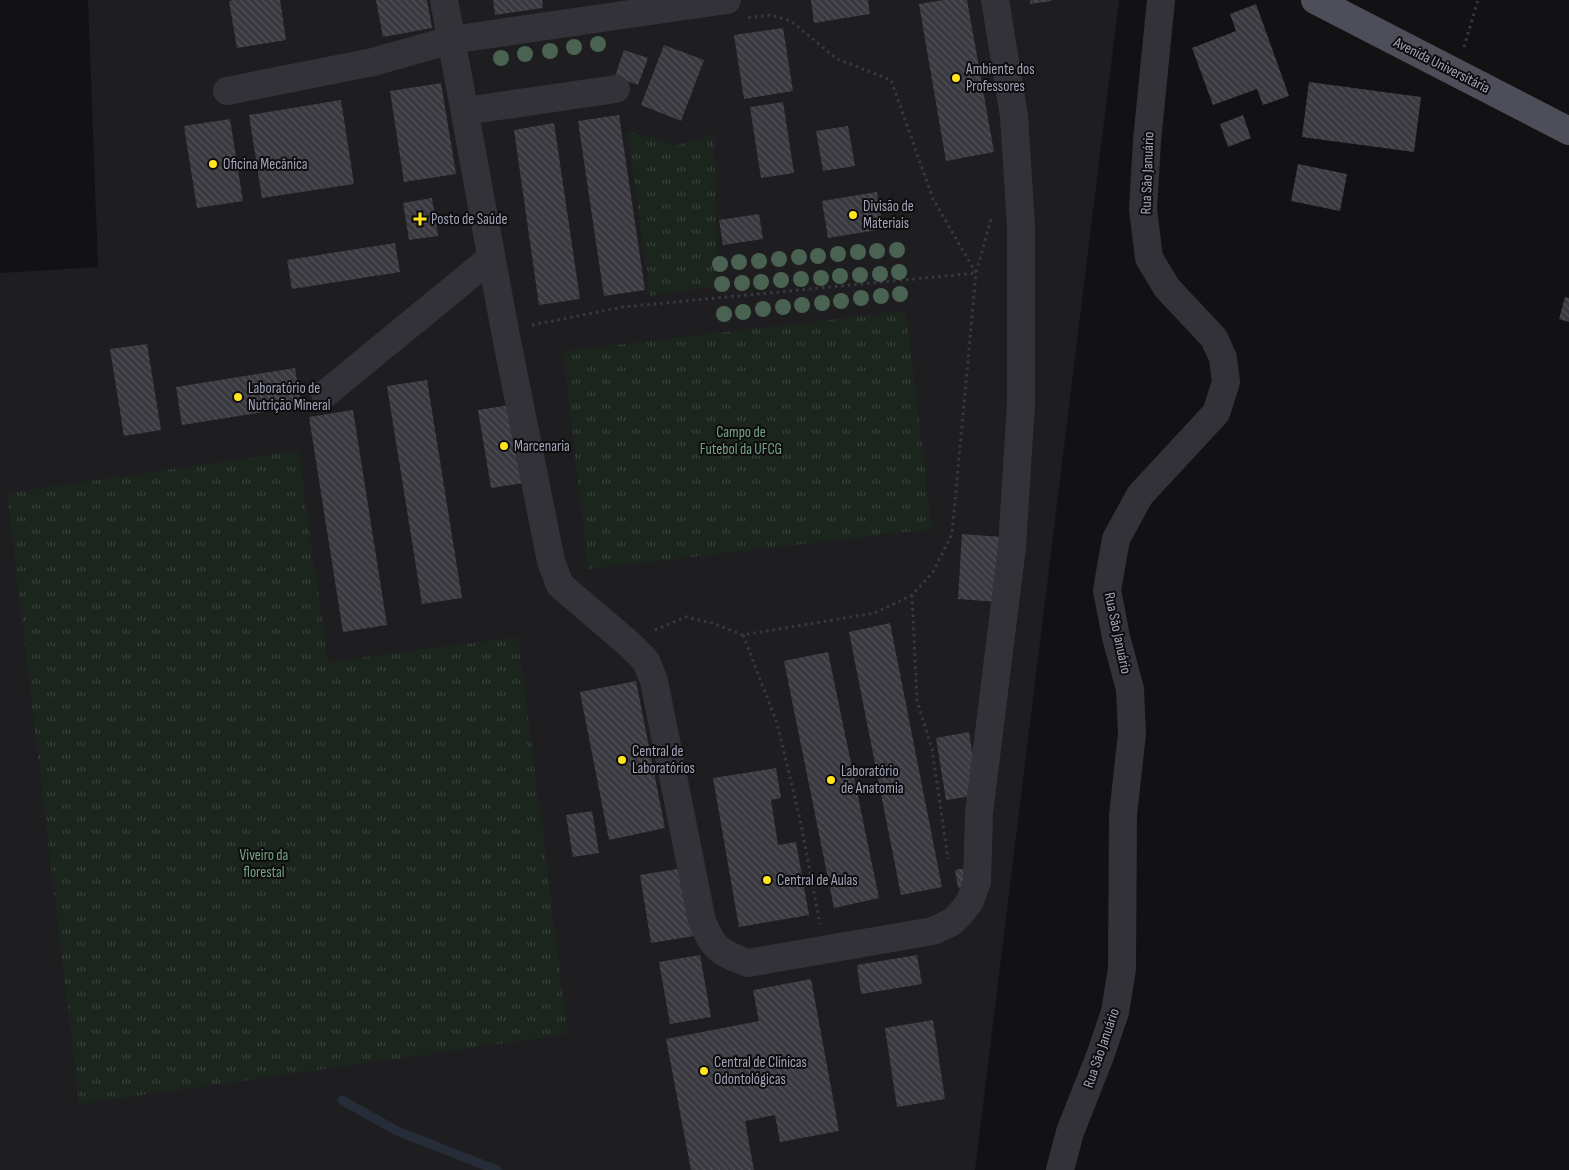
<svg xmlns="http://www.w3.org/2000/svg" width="1569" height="1170" viewBox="0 0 1569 1170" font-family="'Sofia Sans Condensed',sans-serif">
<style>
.built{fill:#1e1e21}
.grass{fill:url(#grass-tufts)}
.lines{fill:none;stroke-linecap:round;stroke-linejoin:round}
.stream{stroke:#272d38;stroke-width:9}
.building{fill:url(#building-back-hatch)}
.path{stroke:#383940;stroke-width:3;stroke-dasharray:2.5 4;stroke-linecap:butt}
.minor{stroke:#333239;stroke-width:28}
.major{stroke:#4e4e58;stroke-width:28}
.tree{fill:#4a6251}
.poi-dot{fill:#ffe41e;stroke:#0d0d0f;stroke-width:2}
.labels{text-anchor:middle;stroke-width:4;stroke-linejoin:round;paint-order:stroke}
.street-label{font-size:15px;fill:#a2a3b6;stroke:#0d0d0f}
.poi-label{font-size:15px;fill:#a2a3b6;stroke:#0d0d0f;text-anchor:start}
.park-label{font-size:15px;fill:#77a383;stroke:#0d0d0f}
</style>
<defs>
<pattern id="grass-tufts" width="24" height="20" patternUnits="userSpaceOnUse" patternTransform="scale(1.25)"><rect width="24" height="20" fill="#1c241e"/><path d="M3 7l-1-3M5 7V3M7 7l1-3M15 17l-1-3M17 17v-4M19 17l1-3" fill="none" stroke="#3a413c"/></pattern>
<pattern id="building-back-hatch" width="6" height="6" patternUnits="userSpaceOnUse" patternTransform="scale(1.25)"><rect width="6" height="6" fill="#39393f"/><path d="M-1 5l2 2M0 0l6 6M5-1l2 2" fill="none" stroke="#525258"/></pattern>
</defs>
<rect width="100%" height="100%" fill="#121214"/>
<polygon class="built" points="88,0 1119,0 975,1170 0,1170 0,273 98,267"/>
<g class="grass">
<polygon points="627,131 676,146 714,134 718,286 650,296"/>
<polygon points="906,311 932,529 588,569 563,351"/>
<polygon points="298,451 328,662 518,637 568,1034 79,1104 7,493"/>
</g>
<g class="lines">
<polyline class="stream" points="342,1100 397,1131 497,1170"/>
</g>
<g class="building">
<polygon points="234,0 280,0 286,40 237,48 229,1"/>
<polygon points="376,0 427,0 432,28 383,37"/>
<polygon points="493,0 542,0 543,8 495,15"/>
<polygon points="811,0 868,0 870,14 814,23"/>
<polygon points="943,0 967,0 994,152 946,161 919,4"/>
<polygon points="1030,0 1051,0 1051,1 1030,4"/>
<polygon points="1256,4 1289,96 1263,105 1257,89 1213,105 1192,48 1236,31 1230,14"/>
<polygon points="783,28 793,91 744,99 734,35"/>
<polygon points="664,45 704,60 681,121 641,105"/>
<polygon points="624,50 648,58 638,85 615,76"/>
<polygon points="1309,82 1421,97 1414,152 1302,137"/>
<polygon points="441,83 456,174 404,182 390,91"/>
<polygon points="341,100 354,184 262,198 249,115"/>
<polygon points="783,102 794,173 761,178 750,107"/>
<polygon points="619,115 645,290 604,296 578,121"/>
<polygon points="1243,115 1251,138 1228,147 1220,124"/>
<polygon points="230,119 243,201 197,208 184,126"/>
<polygon points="554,123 580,299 539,305 514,130"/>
<polygon points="848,126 855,166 823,171 816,131"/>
<polygon points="1298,164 1347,174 1340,211 1291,201"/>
<polygon points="877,192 883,229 828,238 822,201"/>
<polygon points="432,198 438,236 409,240 403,203"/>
<polygon points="759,214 763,239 723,245 719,220"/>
<polygon points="395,243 400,272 292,289 287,260"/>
<polygon points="1565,297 1569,298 1569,322 1559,319"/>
<polygon points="147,344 161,430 124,436 110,349"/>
<polygon points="295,368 301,406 182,425 176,387"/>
<polygon points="427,380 462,598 422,604 387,386"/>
<polygon points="517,404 530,482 491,488 478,410"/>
<polygon points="353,410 387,625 343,632 309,417"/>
<polygon points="962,534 1002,537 998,602 958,599"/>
<polygon points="890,623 942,887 901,895 849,632"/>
<polygon points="828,652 879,898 834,908 784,661"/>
<polygon points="636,681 665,828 609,840 580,692"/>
<polygon points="969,732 979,795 946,800 936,738"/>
<polygon points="776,768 781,798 771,800 778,845 796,842 809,915 739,927 713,778"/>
<polygon points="592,811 599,853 573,857 566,815"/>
<polygon points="972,867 975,885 958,888 955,870"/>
<polygon points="684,868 694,936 651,943 640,875"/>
<polygon points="700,955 711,1017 670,1024 659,962"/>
<polygon points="917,955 922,984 861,994 857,965"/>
<polygon points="811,979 839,1131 780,1142 775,1115 745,1121 754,1170 691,1170 666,1039 759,1021 753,990"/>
<polygon points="933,1020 945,1099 897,1107 885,1028"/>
</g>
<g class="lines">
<g class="path">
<polyline points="1464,47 1478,0"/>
<polyline points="532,325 623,307 976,273 991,219"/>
<polyline points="912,595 917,701 932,749 948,859"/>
<polyline points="655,630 686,617 712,623 743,635 875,613 912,595 933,572 952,534 976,273 933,199 891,80 837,59 791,21 770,15 747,18"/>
<polyline points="743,635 777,723 800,819 820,924"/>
</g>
<g class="minor">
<path d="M444 0 505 331 551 561 560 585 628 643 646 661 654 681 702 921C714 950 719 952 748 963L933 931 952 922 962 912 970 901 977 882 979 813 1012 547 1021 404V226L1014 116 995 0"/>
<polyline points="692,5 727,0"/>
<polyline points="227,91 373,62 451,40 692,5 693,0"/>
<polyline points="465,111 616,89"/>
<polyline points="325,394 491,258"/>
<polyline points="1060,1170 1070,1132 1100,1056 1115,1012 1122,969 1123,815 1132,734 1130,689 1116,637 1107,590 1116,539 1140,495 1216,413 1226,382 1223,358 1214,338 1167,288 1149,258 1143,209 1147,141 1161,0"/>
</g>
<polyline class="major" points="1315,0 1569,131"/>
</g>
<g class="tree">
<circle cx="598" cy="44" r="8"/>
<circle cx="574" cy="47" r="8"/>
<circle cx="550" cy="51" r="8"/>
<circle cx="525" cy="54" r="8"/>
<circle cx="501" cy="58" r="8"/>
<circle cx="897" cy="250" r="8"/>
<circle cx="877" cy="251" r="8"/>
<circle cx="858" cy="252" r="8"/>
<circle cx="838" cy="254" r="8"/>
<circle cx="818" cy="256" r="8"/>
<circle cx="799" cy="257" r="8"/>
<circle cx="779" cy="259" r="8"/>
<circle cx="759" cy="261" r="8"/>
<circle cx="739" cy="262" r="8"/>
<circle cx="720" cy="264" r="8"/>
<circle cx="899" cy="272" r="8"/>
<circle cx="880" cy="274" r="8"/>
<circle cx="860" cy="275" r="8"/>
<circle cx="840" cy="276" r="8"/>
<circle cx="821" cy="278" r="8"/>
<circle cx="801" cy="279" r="8"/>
<circle cx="781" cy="280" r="8"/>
<circle cx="761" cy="282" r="8"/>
<circle cx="742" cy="283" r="8"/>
<circle cx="722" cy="284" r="8"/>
<circle cx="900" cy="294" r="8"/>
<circle cx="881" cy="296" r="8"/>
<circle cx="861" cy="298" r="8"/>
<circle cx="841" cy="301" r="8"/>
<circle cx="822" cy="303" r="8"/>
<circle cx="802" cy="305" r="8"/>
<circle cx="783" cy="307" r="8"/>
<circle cx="763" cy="309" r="8"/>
<circle cx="743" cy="312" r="8"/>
<circle cx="724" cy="314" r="8"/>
</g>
<g class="poi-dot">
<circle cx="956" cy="78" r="5"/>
<circle cx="213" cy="164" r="5"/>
<circle cx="853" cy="215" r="5"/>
<path d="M417.5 211.5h5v5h5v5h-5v5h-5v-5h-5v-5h5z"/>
<circle cx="238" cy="397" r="5"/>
<circle cx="504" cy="446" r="5"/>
<circle cx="622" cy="760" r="5"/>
<circle cx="831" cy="780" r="5"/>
<circle cx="767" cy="880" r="5"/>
<circle cx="704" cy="1071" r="5"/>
</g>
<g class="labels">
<g class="street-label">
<text transform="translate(1442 65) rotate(27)" y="5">Avenida Universitária</text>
<text transform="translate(1147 173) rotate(-88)" y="5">Rua São Januário</text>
<text transform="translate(1118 633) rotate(78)" y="5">Rua São Januário</text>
<text transform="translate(1101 1048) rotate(-71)" y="5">Rua São Januário</text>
</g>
<g class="poi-label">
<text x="966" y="74">Ambiente dos<tspan x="966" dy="17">Professores</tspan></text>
<text x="223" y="169">Oficina Mecânica</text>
<text x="863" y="211">Divisão de<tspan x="863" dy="17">Materiais</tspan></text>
<text x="431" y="224">Posto de Saúde</text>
<text x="248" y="393">Laboratório de<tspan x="248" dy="17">Nutrição Mineral</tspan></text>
<text x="514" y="451">Marcenaria</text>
<text x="632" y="756">Central de<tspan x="632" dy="17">Laboratórios</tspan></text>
<text x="841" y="776">Laboratório<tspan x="841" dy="17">de Anatomia</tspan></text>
<text x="777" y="885">Central de Aulas</text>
<text x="714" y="1067">Central de Clínicas<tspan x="714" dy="17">Odontológicas</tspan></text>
</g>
<g class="park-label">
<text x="741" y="437">Campo de<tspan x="741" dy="17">Futebol da UFCG</tspan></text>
<text x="264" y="860">Viveiro da<tspan x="264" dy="17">florestal</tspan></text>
</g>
</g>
</svg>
